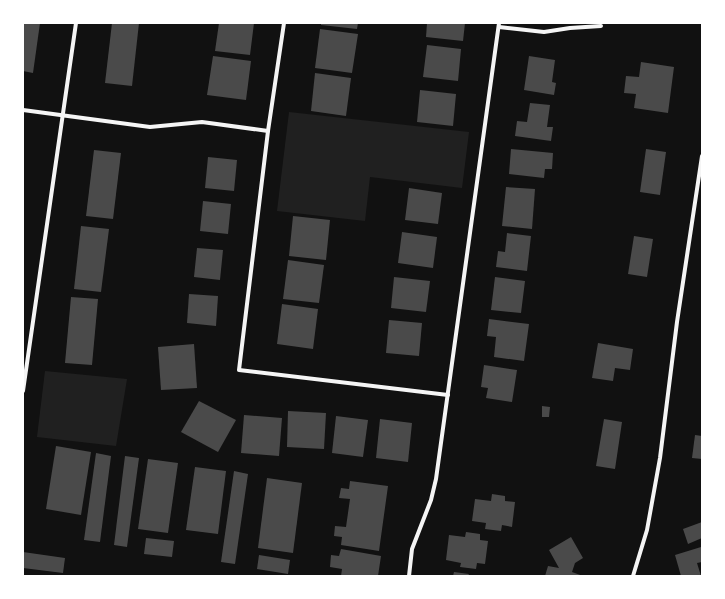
<svg xmlns="http://www.w3.org/2000/svg" width="725" height="599" viewBox="0 0 725 599" font-family="'Roboto Condensed',sans-serif">
<style>
.green{fill:#202020}
.building{fill:#4a4a4a}
.lines{fill:none;stroke-linecap:round;stroke-linejoin:round}
.minor{stroke:#f5f5f5;stroke-width:4}
</style>
<rect width="100%" height="100%" fill="#111"/>
<g class="green">
<polygon points="289,112 469,132 462,188 370,177 365,221 277,211"/>
<polygon points="45,371 127,379 116,446 37,437"/>
</g>
<g class="building">
<polygon points="23,23 40,23 33,73 23,71"/>
<polygon points="112,23 139,23 132,86 105,83"/>
<polygon points="219,23 254,23 250,55 215,51"/>
<polygon points="321,23 358,23 357,29 321,25"/>
<polygon points="427,23 465,23 463,41 426,37"/>
<polygon points="320,29 358,34 352,73 315,68"/>
<polygon points="427,45 461,49 458,81 423,77"/>
<polygon points="213,56 251,61 246,100 207,95"/>
<polygon points="529,56 555,60 552,82 556,83 554,95 524,90"/>
<polygon points="641,62 674,67 668,113 634,108 636,94 624,93 626,76 639,77"/>
<polygon points="315,73 351,78 346,116 311,111"/>
<polygon points="420,90 456,94 453,126 417,122"/>
<polygon points="530,103 550,105 547,127 553,127 551,141 515,136 517,121 527,122"/>
<polygon points="511,149 553,153 552,169 545,169 544,178 509,174"/>
<polygon points="646,149 666,152 660,195 640,192"/>
<polygon points="94,150 121,153 113,219 86,216"/>
<polygon points="208,157 237,160 234,191 205,188"/>
<polygon points="506,187 535,189 532,229 502,226"/>
<polygon points="409,188 442,193 438,224 405,220"/>
<polygon points="203,201 231,204 228,234 200,231"/>
<polygon points="293,216 330,220 326,260 289,256"/>
<polygon points="81,226 109,229 101,292 74,289"/>
<polygon points="402,232 437,237 433,268 398,263"/>
<polygon points="507,233 531,236 527,271 496,267 498,251 505,252"/>
<polygon points="634,236 653,239 647,277 628,274"/>
<polygon points="197,248 223,250 220,280 194,277"/>
<polygon points="288,260 324,265 319,303 283,299"/>
<polygon points="394,277 430,281 426,312 391,308"/>
<polygon points="495,277 525,281 521,313 491,310"/>
<polygon points="189,294 218,296 216,326 187,323"/>
<polygon points="71,297 98,299 92,365 65,363"/>
<polygon points="282,304 318,309 313,349 277,344"/>
<polygon points="489,319 529,324 524,361 494,357 496,337 487,336"/>
<polygon points="389,320 422,323 419,356 386,353"/>
<polygon points="598,343 633,349 630,370 615,368 613,381 592,378"/>
<polygon points="194,344 197,388 161,390 158,347"/>
<polygon points="484,365 517,370 512,402 486,398 488,388 481,387"/>
<polygon points="199,401 236,420 218,452 181,432"/>
<polygon points="542,406 550,407 549,417 542,417"/>
<polygon points="288,411 326,413 324,449 287,447"/>
<polygon points="244,415 282,418 279,456 241,453"/>
<polygon points="336,416 368,420 363,457 332,453"/>
<polygon points="380,419 412,423 408,462 376,458"/>
<polygon points="604,419 622,422 615,469 596,466"/>
<polygon points="695,435 702,436 702,459 692,458"/>
<polygon points="56,446 91,452 81,515 46,509"/>
<polygon points="96,453 111,456 100,542 84,540"/>
<polygon points="125,456 139,458 127,547 114,545"/>
<polygon points="148,459 178,463 168,533 138,529"/>
<polygon points="195,467 226,471 218,534 186,530"/>
<polygon points="234,471 248,474 235,564 221,562"/>
<polygon points="267,478 302,483 293,553 258,548"/>
<polygon points="350,481 388,486 379,551 341,545 342,537 334,536 335,526 346,527 350,499 339,498 341,488 349,489"/>
<polygon points="492,494 505,496 505,501 515,502 512,527 502,525 501,531 485,529 486,523 472,521 475,499 491,501"/>
<polygon points="702,522 702,538 688,544 683,529"/>
<polygon points="466,532 480,534 480,540 488,541 485,564 477,563 476,569 460,567 461,563 446,560 449,535 465,537"/>
<polygon points="571,537 583,558 575,563 572,572 583,576 545,576 548,566 559,568 549,550"/>
<polygon points="146,538 174,541 172,557 144,554"/>
<polygon points="701,547 702,562 697,563 701,576 681,576 675,555"/>
<polygon points="341,549 381,556 378,576 341,576 342,569 330,567 331,555 339,556"/>
<polygon points="23,552 65,558 63,573 23,568"/>
<polygon points="259,555 290,560 288,574 257,569"/>
<polygon points="454,572 469,574 468,576 453,576"/>
</g>
<g class="lines">
<g class="minor">
<polyline points="284,23 268,131 239,370 448,395"/>
<polyline points="499,27 544,32 570,28 601,26"/>
<polyline points="23,110 150,127 202,122 268,131"/>
<polyline points="23,391 76,23"/>
<polyline points="409,576 412,549 431,500 436,479 499,23"/>
<polyline points="633,576 647,530 660,458 677,322 702,156"/>
</g>
</g>
<rect width="725" height="599" fill="none" stroke="#ffffff" stroke-width="48"/>
</svg>
